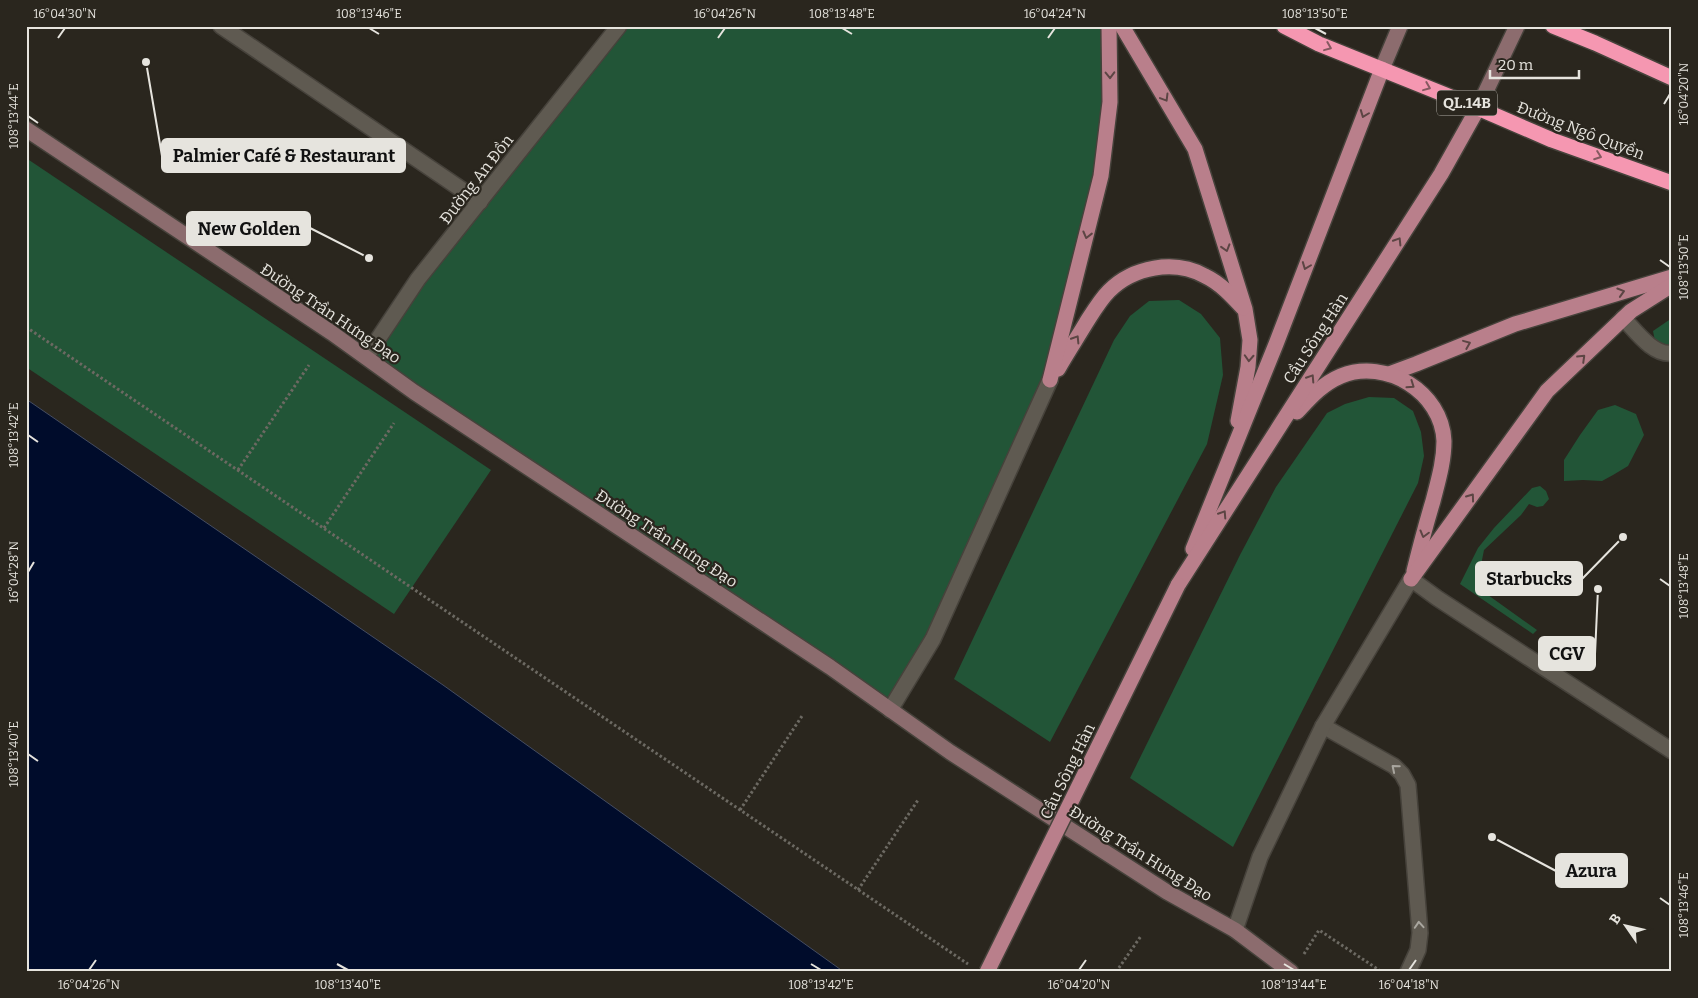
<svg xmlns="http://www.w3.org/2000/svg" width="1698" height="998" viewBox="0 0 1698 998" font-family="Bitter,serif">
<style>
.green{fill:#225537}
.water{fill:#000c2b;stroke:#454d61}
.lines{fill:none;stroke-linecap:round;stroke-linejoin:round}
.lane-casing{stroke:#46423b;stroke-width:18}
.street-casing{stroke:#46423b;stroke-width:18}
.secondary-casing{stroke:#46423b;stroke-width:18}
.primary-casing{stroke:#46423b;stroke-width:18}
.highway-casing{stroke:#46423b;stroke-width:18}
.path{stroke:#6c6962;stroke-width:3;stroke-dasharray:2.5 2.5;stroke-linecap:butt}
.lane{stroke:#5f5a51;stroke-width:15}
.street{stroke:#5f5a51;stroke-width:15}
.secondary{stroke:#8c6c6e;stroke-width:15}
.primary{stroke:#b97f8b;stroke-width:15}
.highway{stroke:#f597b1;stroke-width:15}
.primary-bridge-casing{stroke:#46423b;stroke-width:18;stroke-linecap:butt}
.primary-bridge{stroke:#b97f8b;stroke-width:15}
.oneway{stroke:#855960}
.oneway2{stroke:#5c4544}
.oneway3{stroke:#a9a69f}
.ticks{fill:none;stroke:#e6e4de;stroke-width:2}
.labels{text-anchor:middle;stroke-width:4.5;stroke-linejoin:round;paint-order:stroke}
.shield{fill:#2a261e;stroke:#aeaba4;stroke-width:1}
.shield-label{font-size:15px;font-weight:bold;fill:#e6e4de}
.street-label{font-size:16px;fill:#e6e4de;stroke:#2a261e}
.leader{fill:none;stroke:#e6e4de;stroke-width:2}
.callout-dot{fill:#e6e4de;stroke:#2a261e;stroke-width:2}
.callout{fill:#e6e4de;stroke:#e6e4de;stroke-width:2}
.callout-label{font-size:18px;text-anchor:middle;font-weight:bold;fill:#111}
.neatline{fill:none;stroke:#e6e4de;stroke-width:2}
.ticks-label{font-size:12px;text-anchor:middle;fill:#e6e4de}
</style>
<rect width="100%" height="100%" fill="#2a261e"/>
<g class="green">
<polygon points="620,26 1109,26 1110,102 1050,380 890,710 366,357"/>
<polygon points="26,158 491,470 394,614 26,367"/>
<polygon points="1179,300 1201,314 1220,338 1223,375 1207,444 1050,742 954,679 1114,340 1130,316 1149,301"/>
<polygon points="1672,318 1672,344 1668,345 1655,341 1653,331"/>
<polygon points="1369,397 1394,398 1413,411 1421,432 1424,456 1418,483 1233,847 1130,778 1240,555 1276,487 1327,413 1345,404"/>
<polygon points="1615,405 1636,414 1644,435 1628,466 1613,475 1602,481 1583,480 1564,481 1564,460 1580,435 1598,410"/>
<polygon points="1540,486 1546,491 1549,499 1543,506 1537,507 1529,504 1521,515 1484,550 1479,575 1488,595 1537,630 1533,634 1460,584 1478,548 1494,528 1532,488"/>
</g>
<polygon class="water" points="26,399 443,685 844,972 26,972"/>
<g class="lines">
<defs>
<g id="lane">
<path d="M1623 318C1635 330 1653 356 1672 353"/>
<polyline points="1411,579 1437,598 1672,751"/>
<polyline points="1323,726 1394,766 1402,774 1408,785 1420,933 1418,950 1408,972"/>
</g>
<g id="street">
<polyline points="221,26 480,202"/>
<polyline points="366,357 418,279 619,26"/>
<polyline points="890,710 933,639 1050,380"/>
<polyline points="1235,930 1260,857 1323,726 1411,579"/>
</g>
<g id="secondary">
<polyline points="1382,69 1400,26"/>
<polyline points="1478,108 1517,26"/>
<polyline points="26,129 332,333 414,392 830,667 950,752 1167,892 1235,930 1291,972"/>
</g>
<g id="primary">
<polyline points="1122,26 1195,149 1245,309 1250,340 1248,367 1238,421"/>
<path d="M1058 369C1067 353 1077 338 1086 323 1093 312 1100 300 1109 291 1133 267 1174 259 1205 276 1220 283 1232 296 1243 308"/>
<polyline points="1389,374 1416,364 1515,324 1672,277"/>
<polyline points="1050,380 1101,176 1110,102 1109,26"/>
<path d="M1297 412C1310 398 1322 384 1341 376 1386 358 1442 392 1444 441 1444 462 1438 481 1433 501 1426 524 1420 547 1414 571"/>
<polyline points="1193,549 1276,344 1382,69"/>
<polyline points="1411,579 1547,391 1631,311 1672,285"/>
<polyline points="1178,585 1441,174 1478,108"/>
</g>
<g id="highway">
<polyline points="1284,26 1319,44 1478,108 1552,140 1672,183"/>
<polyline points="1553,26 1595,43 1672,78"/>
</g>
</defs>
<use href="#lane" class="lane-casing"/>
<use href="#street" class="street-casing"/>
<use href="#secondary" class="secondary-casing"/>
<use href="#primary" class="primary-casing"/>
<use href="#highway" class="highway-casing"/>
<g class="path">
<polyline points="26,327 968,964"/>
<polyline points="238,470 309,365"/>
<polyline points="324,528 394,423"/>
<polyline points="740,810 802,716"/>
<polyline points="858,890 918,800"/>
<polyline points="1304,954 1319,930 1382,972"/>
<polyline points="1116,972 1141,936"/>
</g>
<use href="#lane" class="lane"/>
<use href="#street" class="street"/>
<use href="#secondary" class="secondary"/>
<use href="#primary" class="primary"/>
<use href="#highway" class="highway"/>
<defs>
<polyline id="primary-bridge" points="987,972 1178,585"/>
</defs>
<use href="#primary-bridge" class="primary-bridge-casing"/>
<use href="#primary-bridge" class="primary-bridge"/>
</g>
<defs><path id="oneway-chevron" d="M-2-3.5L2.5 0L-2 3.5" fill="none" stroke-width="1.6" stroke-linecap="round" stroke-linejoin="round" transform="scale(1.25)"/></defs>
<g class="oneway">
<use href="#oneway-chevron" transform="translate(1328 47) rotate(22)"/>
<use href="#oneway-chevron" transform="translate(1427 87) rotate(22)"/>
<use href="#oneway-chevron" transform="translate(1598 156) rotate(20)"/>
</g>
<g class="oneway2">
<use href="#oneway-chevron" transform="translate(1110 75) rotate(89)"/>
<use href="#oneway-chevron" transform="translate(1165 98) rotate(59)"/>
<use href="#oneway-chevron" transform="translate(1364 114) rotate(111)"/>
<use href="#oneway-chevron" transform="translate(1087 235) rotate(104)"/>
<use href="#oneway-chevron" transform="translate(1398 241) rotate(-58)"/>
<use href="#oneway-chevron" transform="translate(1226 248) rotate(73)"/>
<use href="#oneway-chevron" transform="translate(1306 266) rotate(111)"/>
<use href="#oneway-chevron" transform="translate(1621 292) rotate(-17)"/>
<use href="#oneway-chevron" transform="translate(1076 339) rotate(-58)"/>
<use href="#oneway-chevron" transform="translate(1467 344) rotate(-22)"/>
<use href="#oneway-chevron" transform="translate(1249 358) rotate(93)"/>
<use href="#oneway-chevron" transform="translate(1582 358) rotate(-44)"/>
<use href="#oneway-chevron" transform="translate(1311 378) rotate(-57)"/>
<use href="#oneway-chevron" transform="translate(1411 385) rotate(35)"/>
<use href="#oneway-chevron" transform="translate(1471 497) rotate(-54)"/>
<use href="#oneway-chevron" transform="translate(1223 514) rotate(-57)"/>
<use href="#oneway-chevron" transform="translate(1424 534) rotate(105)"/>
</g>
<g class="oneway3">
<use href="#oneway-chevron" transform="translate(1395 768) rotate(-140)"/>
<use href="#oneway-chevron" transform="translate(1419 925) rotate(-94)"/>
</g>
<path class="ticks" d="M369 28 379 34M842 28 852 34M1315 28 1326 34M58 38 65 28M718 38 725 28M1048 38 1055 28M1664 104 1670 94M28 116 38 123M1660 260 1670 267M28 435 38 442M28 572 34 562M1660 579 1670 586M28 754 38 761M1660 898 1670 905M337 964 348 970M811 964 821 970M1284 964 1294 970M89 970 96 960M1079 970 1086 960M1409 970 1416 960"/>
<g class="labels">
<rect class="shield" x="1437" y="90.5" width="60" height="25" rx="4"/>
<g class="shield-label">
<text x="1467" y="108">QL.14B</text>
</g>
<g class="street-label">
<text transform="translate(1581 130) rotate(21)" y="6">Đường Ngô Quyền</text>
<text transform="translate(476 179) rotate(-52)" y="6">Đường An Đồn</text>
<text transform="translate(331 313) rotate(34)" y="6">Đường Trần Hưng Đạo</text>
<text transform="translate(1315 338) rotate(-57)" y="6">Cầu Sông Hàn</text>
<text transform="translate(667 538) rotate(33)" y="6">Đường Trần Hưng Đạo</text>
<text transform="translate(1067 771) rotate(-64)" y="6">Cầu Sông Hàn</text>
<text transform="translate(1141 853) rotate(32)" y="6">Đường Trần Hưng Đạo</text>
</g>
</g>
<path class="leader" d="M146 62L162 156M369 258L310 228M1623 537L1582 579M1598 589L1595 654M1492 837L1556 871"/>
<g class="callout-dot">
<circle cx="146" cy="62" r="5"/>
<circle cx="369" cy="258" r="5"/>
<circle cx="1623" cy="537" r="5"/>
<circle cx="1598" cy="589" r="5"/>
<circle cx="1492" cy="837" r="5"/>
</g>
<g class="callout">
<rect x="162" y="139" width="243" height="33" rx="5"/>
<rect x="187" y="212" width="123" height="33" rx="5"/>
<rect x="1476" y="562" width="106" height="33" rx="5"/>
<rect x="1539" y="637" width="56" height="33" rx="5"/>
<rect x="1556" y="854" width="71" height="33" rx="5"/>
</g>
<g class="callout-label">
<text x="284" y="162">Palmier Café &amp; Restaurant</text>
<text x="249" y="235">New Golden</text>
<text x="1529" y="585">Starbucks</text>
<text x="1567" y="660">CGV</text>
<text x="1591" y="877">Azura</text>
</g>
<rect width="1698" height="998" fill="none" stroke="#2a261e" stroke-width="55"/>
<g transform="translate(1626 926) rotate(304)" stroke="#2a261e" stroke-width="4" paint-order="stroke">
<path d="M0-4L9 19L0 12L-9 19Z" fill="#e6e4de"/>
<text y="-8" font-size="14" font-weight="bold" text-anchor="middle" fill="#e6e4de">B</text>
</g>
<path d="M1490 70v8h89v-8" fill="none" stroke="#e6e4de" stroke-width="2.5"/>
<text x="1498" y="70" font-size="15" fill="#e6e4de" stroke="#2a261e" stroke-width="4" paint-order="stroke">20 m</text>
<rect x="28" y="28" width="1642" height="942" class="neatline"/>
<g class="ticks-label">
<text x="65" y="18">16°04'30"N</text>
<text x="369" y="18">108°13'46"E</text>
<text x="725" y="18">16°04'26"N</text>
<text x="842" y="18">108°13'48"E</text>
<text x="1055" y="18">16°04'24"N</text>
<text x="1315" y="18">108°13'50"E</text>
<text transform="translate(1684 94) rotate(-90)" y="4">16°04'20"N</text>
<text transform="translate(14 116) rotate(-90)" y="4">108°13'44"E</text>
<text transform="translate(1684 267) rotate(-90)" y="4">108°13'50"E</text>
<text transform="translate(14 435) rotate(-90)" y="4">108°13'42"E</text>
<text transform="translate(14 572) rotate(-90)" y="4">16°04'28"N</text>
<text transform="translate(1684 586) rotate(-90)" y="4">108°13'48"E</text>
<text transform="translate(14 754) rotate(-90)" y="4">108°13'40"E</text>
<text transform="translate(1684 905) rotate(-90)" y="4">108°13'46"E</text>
<text x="89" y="989">16°04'26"N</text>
<text x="348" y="989">108°13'40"E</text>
<text x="821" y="989">108°13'42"E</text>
<text x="1079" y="989">16°04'20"N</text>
<text x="1294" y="989">108°13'44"E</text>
<text x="1409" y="989">16°04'18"N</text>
</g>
</svg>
